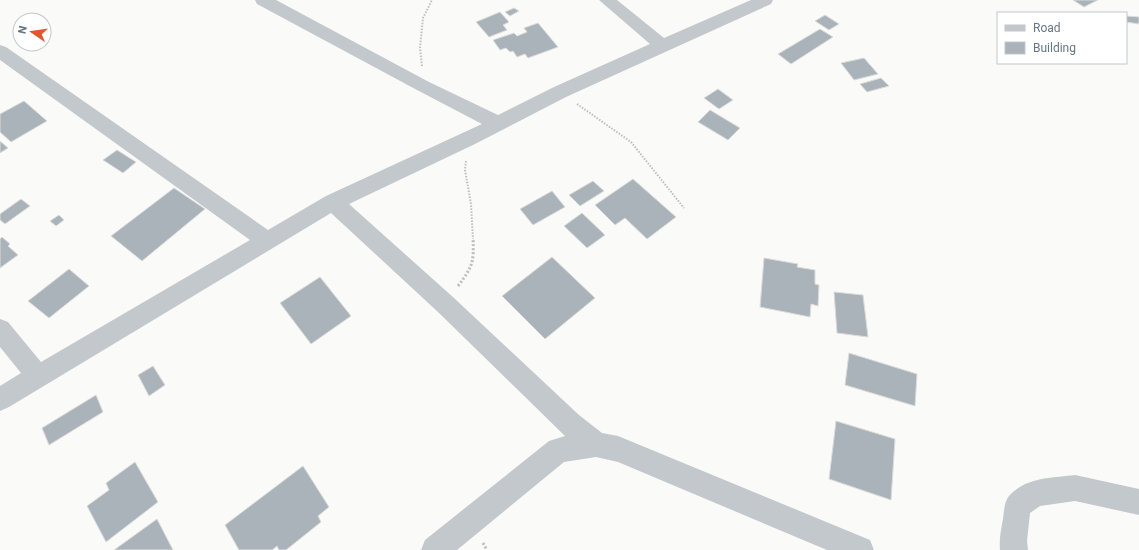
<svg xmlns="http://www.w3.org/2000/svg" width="1139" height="550" viewBox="0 0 1139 550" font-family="Roboto,sans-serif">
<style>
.building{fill:#aab3b9;stroke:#dcdcda}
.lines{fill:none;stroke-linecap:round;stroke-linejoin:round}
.path-far1{stroke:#bbbfc2;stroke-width:2;stroke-dasharray:1.5 1.5;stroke-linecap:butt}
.path{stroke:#bbbfc2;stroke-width:3;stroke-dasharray:2 2;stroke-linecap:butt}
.minor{fill:#c3c8cc;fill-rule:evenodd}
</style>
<rect width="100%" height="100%" fill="#fafaf8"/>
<g class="building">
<polygon points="1073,0 1098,0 1084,7"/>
<polygon points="514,8 519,11 510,16 505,12"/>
<polygon points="500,12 509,22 503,25 507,30 489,37 476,22"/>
<polygon points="825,15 839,24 829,30 815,21"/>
<polygon points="1126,16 1139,17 1139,24 1126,22"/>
<polygon points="538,23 558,47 528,58 525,54 517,57 513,51 510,52 506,48 500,50 493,40 514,33 517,36 527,32 524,28"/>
<polygon points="820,29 833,37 791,64 778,54"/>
<polygon points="864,58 878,74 854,80 841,63"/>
<polygon points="881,78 889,86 867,92 860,84"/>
<polygon points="718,89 733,100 719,109 704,98"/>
<polygon points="24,101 47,121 11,142 0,132 0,114"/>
<polygon points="710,110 740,128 728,140 698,122"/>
<polygon points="0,141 8,148 0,153"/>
<polygon points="117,150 136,162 123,173 103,160"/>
<polygon points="633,179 676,217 647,239 625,218 615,225 595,205"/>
<polygon points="593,181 604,191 580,206 569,195"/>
<polygon points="174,188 205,209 142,261 111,236"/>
<polygon points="552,191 565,207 533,225 520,209"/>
<polygon points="21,199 30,206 5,224 0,220 0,214"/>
<polygon points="582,213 605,235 587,248 564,226"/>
<polygon points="59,215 64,220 56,226 50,221"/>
<polygon points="2,237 10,244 8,246 18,255 0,268 0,239"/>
<polygon points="552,257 595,298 545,339 502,296"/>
<polygon points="764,258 798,264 797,267 815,270 815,284 819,285 818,306 811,304 810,317 760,307"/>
<polygon points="69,269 89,286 49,318 28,301"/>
<polygon points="320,277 351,316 311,344 280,303"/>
<polygon points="834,292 863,295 868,337 837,333"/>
<polygon points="849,353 917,374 915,406 845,385"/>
<polygon points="153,366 165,385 149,396 138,375"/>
<polygon points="96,395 103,412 49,445 42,428"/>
<polygon points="836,421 895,439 891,500 829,479"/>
<polygon points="135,462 158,502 106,542 87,506 109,490 106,483"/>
<polygon points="303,466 329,507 318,516 321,522 286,550 279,550 277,546 272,550 239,550 225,525"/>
<polygon points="157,519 173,550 114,550"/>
</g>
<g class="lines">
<g class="path-far1">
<polyline points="422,66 420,48 423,18 432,0"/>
<polyline points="577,104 631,142 684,208"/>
<polyline points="466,161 465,170 471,204 473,239"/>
</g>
<g class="path">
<path d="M458 286C473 266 474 262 473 238"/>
<polyline points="483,543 487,550"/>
</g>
<g class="minor">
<polygon points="255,0 276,0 429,82 498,115 554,87 650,44 599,0 617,0 664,38 751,0 773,0 771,4 566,97 475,144 349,204 454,298 579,415 602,433 618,436 870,540 874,550 827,550 618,462 596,457 564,462 457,550 421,550 425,540 549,441 565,436 438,312 331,213 9,407 0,411 0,386 21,373 0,347 0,319 8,322 41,362 250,240 0,60 0,45 6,47 268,230 326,196 482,124 417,90 257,4"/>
<path d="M1075 475 1139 489V515L1075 501 1040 506 1030 513 1027 541 1028 550H1000C999 539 1001 530 1003 519 1004 512 1004 502 1009 496 1026 477 1052 478 1075 475Z"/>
</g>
</g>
<rect x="997" y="12" width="130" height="52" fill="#ffffff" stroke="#c1c8cd"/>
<rect x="1005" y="25" width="20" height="6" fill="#c3c8cc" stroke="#c1c8cd"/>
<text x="1033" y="32" font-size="12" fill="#657683">Road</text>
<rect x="1005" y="42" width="20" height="12" fill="#aab3b9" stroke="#c1c8cd"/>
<text x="1033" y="52" font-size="12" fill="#657683">Building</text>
<g transform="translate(32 32) rotate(283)"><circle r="19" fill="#ffffff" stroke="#c1c8cd"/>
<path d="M0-3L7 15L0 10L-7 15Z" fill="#e4572e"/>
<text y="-6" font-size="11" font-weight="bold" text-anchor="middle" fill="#657683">N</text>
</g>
</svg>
